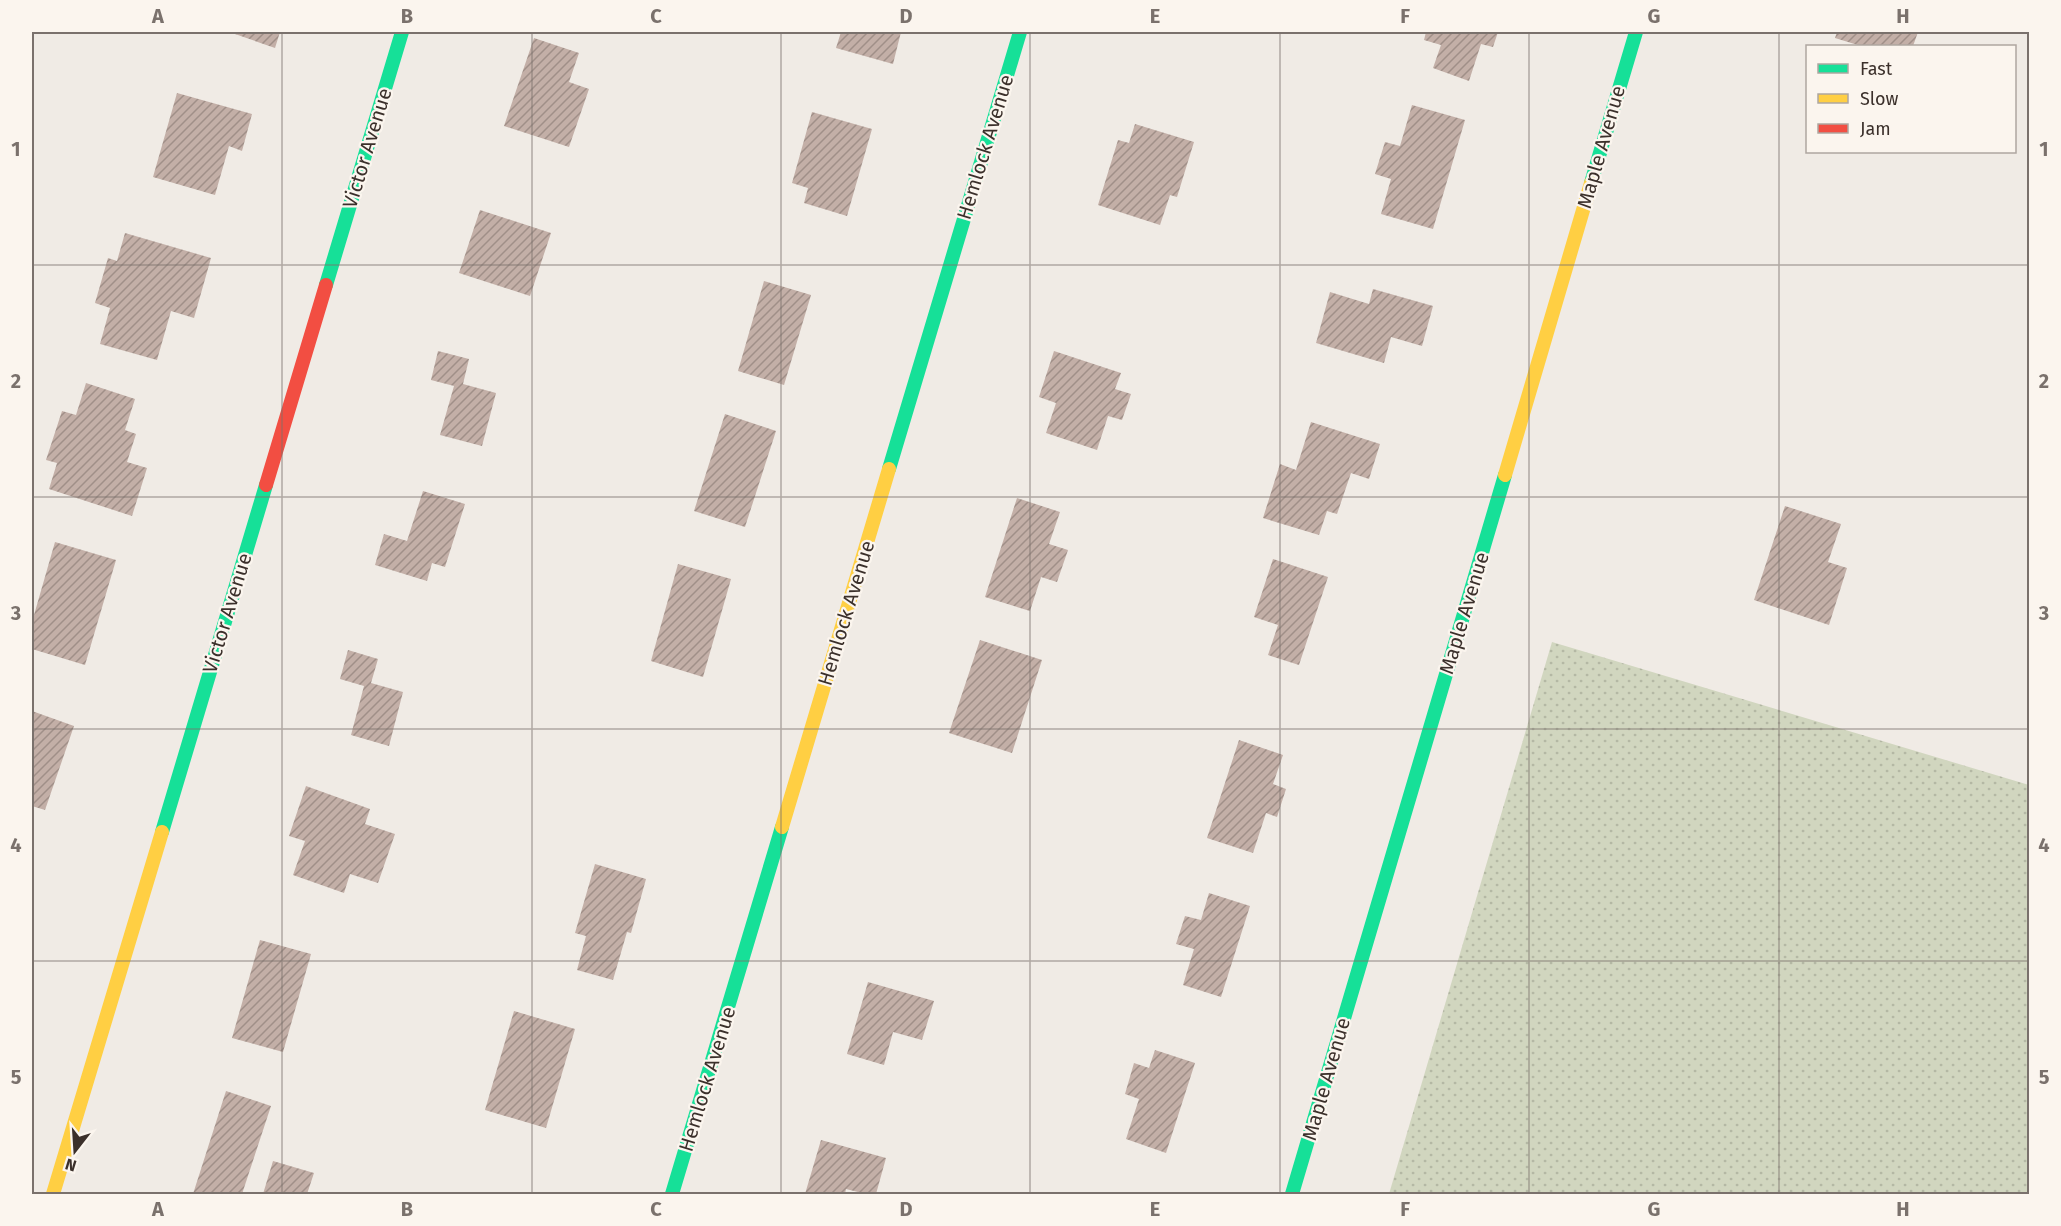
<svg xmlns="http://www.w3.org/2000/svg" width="2061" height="1226" viewBox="0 0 2061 1226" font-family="'Fira Sans',sans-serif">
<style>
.grass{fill:url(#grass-dots)}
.building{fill:url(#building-hatch)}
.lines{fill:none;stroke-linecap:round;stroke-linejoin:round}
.fast{stroke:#16e098;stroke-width:14}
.slow{stroke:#ffcf43;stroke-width:14}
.jam{stroke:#f24e42;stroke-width:14}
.grid{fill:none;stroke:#7a716c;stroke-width:1.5;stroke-opacity:0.55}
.labels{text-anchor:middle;stroke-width:4.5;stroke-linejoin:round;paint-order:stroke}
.street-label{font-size:20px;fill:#3b302b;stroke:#fbf5ee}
.neatline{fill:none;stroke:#7a716c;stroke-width:2}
.grid-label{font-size:20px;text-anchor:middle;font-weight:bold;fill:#7a716c}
</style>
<defs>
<pattern id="grass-dots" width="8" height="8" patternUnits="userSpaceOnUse" patternTransform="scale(1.5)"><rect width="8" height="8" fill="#d1d6bf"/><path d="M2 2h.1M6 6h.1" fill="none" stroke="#b4b8a4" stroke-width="1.8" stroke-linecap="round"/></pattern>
<pattern id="building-hatch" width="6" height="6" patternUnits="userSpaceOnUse" patternTransform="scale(1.5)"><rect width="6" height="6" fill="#c3afa7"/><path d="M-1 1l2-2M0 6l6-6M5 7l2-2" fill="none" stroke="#a08f88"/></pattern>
</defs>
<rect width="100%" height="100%" fill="#f0ebe5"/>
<polygon class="grass" points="1552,642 2029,785 2029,1194 1389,1194"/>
<g class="building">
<polygon points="236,32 280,32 275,48 235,34"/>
<polygon points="841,32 901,32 893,64 836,48"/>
<polygon points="1426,32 1498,32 1493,47 1481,44 1469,81 1433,68 1441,45 1424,40"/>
<polygon points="1837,32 1918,32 1913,46 1861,46 1835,38"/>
<polygon points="534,38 579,53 569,82 589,89 569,147 504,126"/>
<polygon points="177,93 252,114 242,151 229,146 215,195 153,177"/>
<polygon points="1412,105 1465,120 1433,229 1381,214 1391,179 1375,174 1385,142 1400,146"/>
<polygon points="812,112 872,129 847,216 804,203 808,188 792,183"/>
<polygon points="1135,124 1194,142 1177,197 1170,195 1160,225 1098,205 1118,140 1129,143"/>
<polygon points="480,210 551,233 530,296 459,273"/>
<polygon points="125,233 211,258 194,318 171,311 157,360 100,344 110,308 95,303 108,258 117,261"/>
<polygon points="764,281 811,295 784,385 738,371"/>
<polygon points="1373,289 1433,306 1422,346 1391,337 1384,363 1316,343 1330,292 1369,304"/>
<polygon points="438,351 469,359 463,384 496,393 482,446 440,435 454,386 431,380"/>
<polygon points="1054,351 1121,373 1115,389 1131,394 1122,420 1108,416 1097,450 1046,433 1056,403 1039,397"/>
<polygon points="86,383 135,399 125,430 136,434 127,462 147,468 132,516 49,489 57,463 46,460 62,411 76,415"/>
<polygon points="725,414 776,431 745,527 694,511"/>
<polygon points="1311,422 1380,444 1369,479 1351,473 1337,514 1327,511 1319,535 1263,518 1280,464 1296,470"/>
<polygon points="423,491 465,504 445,567 432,563 427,581 375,565 384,534 407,541"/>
<polygon points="1017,498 1060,512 1049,544 1068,550 1057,582 1041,577 1030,611 985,597"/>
<polygon points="1785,506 1841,524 1828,562 1847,568 1829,625 1754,600"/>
<polygon points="55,542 116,560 85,665 32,649 32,622"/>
<polygon points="1273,559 1328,577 1299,665 1268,655 1278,625 1254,617"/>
<polygon points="678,564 731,579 703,677 651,661"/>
<polygon points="980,640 1042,660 1012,753 949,733"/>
<polygon points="348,650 378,659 371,683 403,692 389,746 351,735 364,686 340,679"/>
<polygon points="32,711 74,726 45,810 32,806"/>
<polygon points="1239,740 1283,755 1273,784 1286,789 1277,817 1266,813 1253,853 1207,838"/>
<polygon points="306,786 370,809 365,824 395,834 378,883 350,874 344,893 293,875 305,841 289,836"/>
<polygon points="595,864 646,879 631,933 627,932 613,980 577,970 586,936 575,933"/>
<polygon points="1209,893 1250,906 1221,997 1183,985 1194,949 1176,944 1185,916 1201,920"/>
<polygon points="260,940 311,954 283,1052 232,1038"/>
<polygon points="868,982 934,1001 922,1040 893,1032 884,1065 847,1054"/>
<polygon points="514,1011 575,1029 546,1128 485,1110"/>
<polygon points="1155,1050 1195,1063 1166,1153 1126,1139 1139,1099 1125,1094 1134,1063 1149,1068"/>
<polygon points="226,1091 271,1106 242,1194 193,1194"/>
<polygon points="821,1140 886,1158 876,1194 866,1194 846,1189 845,1194 805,1194"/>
<polygon points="273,1161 314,1173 307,1194 263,1194"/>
</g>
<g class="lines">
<g class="fast">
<polyline points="1591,183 1636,32"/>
<polyline points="326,285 402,32"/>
<polyline points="889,469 1020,32"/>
<polyline points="162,832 266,485"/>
<polyline points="672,1194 782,827"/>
<polyline points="1292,1194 1505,475"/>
</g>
<g class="slow">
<polyline points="1505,475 1591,183"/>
<polyline points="782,827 889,469"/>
<polyline points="53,1194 162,832"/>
</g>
<polyline class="jam" points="266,485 326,285"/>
</g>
<path class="grid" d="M282 32V1194M532 32V1194M781 32V1194M1030 32V1194M1280 32V1194M1529 32V1194M1779 32V1194M32 265H2030M32 497H2030M32 729H2030M32 961H2030"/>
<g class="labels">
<g class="street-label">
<text transform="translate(985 147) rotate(-73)" y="7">Hemlock Avenue</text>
<text transform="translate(1601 147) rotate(-74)" y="7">Maple Avenue</text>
<text transform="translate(367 148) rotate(-73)" y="7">Victor Avenue</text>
<text transform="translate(227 613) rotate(-73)" y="7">Victor Avenue</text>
<text transform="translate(846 613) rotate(-73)" y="7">Hemlock Avenue</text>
<text transform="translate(1464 613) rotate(-73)" y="7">Maple Avenue</text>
<text transform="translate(707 1079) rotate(-73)" y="7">Hemlock Avenue</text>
<text transform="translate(1326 1079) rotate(-74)" y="7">Maple Avenue</text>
</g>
</g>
<rect width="2061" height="1226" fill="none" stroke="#fbf5ee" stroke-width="66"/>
<rect x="1806" y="45" width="210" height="108" fill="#fbf5ee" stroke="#aea6a0" stroke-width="1.5"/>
<rect x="1818" y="64" width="30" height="9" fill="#16e098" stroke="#aea6a0" stroke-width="1.5"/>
<text x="1860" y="75" font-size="18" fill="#3b302b">Fast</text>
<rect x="1818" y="94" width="30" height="9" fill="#ffcf43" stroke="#aea6a0" stroke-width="1.5"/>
<text x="1860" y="105" font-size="18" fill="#3b302b">Slow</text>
<rect x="1818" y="124" width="30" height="9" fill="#f24e42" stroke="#aea6a0" stroke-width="1.5"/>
<text x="1860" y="135" font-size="18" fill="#3b302b">Jam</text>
<g transform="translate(75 1151) rotate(197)" stroke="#fbf5ee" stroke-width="4.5" paint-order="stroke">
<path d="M0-4.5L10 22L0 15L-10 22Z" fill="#3b302b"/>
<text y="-9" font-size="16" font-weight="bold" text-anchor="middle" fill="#3b302b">N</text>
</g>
<rect x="33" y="33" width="1995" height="1160" class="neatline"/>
<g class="grid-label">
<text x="158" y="23">A</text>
<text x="407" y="23">B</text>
<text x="656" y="23">C</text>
<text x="906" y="23">D</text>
<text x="1155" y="23">E</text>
<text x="1405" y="23">F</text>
<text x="1654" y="23">G</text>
<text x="1903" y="23">H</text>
<text x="16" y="156">1</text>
<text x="2044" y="156">1</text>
<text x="16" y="388">2</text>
<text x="2044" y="388">2</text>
<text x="16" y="620">3</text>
<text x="2044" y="620">3</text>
<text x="16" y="852">4</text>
<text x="2044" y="852">4</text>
<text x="16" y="1084">5</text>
<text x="2044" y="1084">5</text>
<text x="158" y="1216">A</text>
<text x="407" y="1216">B</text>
<text x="656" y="1216">C</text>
<text x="906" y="1216">D</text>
<text x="1155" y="1216">E</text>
<text x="1405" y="1216">F</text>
<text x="1654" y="1216">G</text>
<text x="1903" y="1216">H</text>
</g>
</svg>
